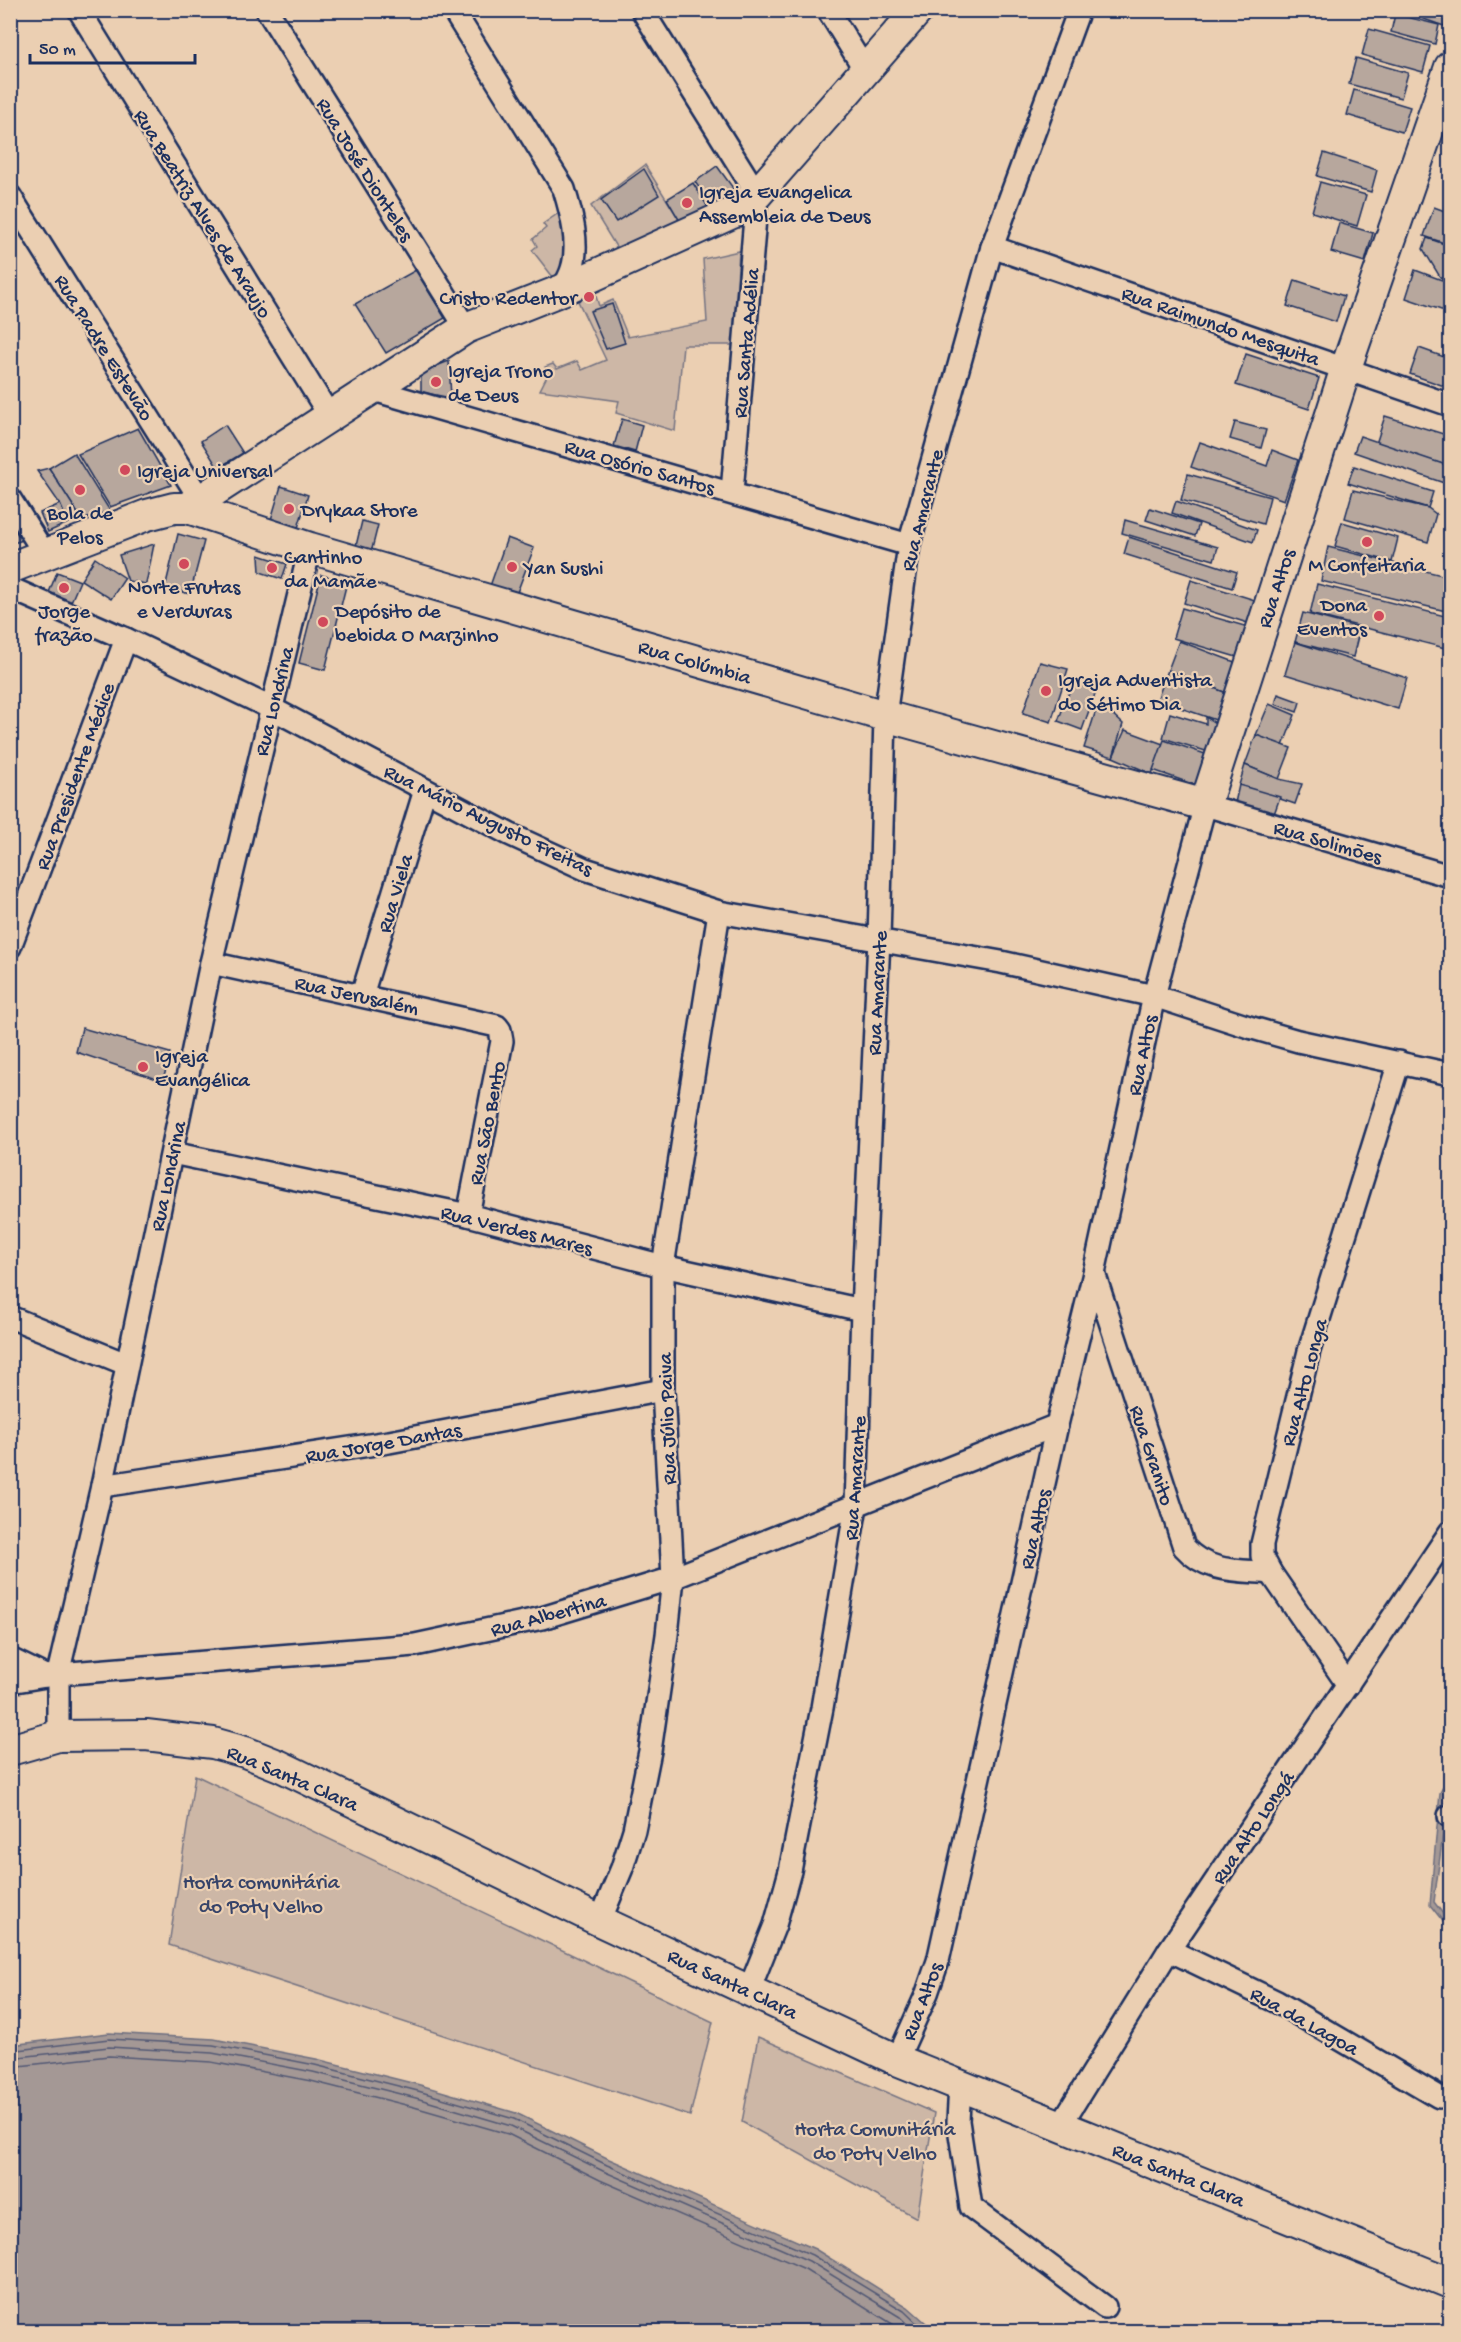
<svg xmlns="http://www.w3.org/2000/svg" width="1461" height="2342" viewBox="0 0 1461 2342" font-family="'Gochi Hand',sans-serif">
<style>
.green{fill:#cdb7a6;stroke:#747382;stroke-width:1.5}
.water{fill:#a49895;stroke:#6d6e7f;stroke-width:1.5}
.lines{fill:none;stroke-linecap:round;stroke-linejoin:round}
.shore{stroke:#525974;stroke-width:1.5}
.building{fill:#b7a79d;stroke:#1b2f5e;stroke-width:1.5}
.street-casing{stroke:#1b2f5e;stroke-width:26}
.secondary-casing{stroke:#1b2f5e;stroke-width:34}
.street{stroke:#ebcfb2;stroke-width:21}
.secondary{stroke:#ebcfb2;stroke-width:30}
.poi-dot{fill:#d1495b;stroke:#ebcfb2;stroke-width:2}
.labels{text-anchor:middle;stroke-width:4.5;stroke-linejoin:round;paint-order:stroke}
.street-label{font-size:21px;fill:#1b2f5e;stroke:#ebcfb2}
.poi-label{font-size:21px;fill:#1b2f5e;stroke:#ebcfb2;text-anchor:start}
.park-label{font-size:21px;fill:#364369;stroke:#ebcfb2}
</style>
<rect width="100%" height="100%" fill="#ebcfb2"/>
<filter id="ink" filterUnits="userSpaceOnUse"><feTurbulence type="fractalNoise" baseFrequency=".0167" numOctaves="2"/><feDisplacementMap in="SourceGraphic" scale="12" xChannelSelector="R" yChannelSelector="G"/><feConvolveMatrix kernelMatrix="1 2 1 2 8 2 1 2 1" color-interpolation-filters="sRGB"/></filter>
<g filter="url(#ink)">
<g class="green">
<polygon points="645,165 680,221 618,250 591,206"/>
<polygon points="563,210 568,268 556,278 553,277 532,250 537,246 533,239 546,228 543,224"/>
<polygon points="739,251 733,345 683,345 675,431 616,413 619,401 540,390 549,372 545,367 553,364 557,369 577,361 582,370 606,360 578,301 595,293 599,306 613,300 628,337 707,322 703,259"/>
<polygon points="195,1775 713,2022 690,2116 169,1945"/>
<polygon points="758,2037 934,2113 917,2218 742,2122"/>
</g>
<g class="water">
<polygon points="1450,1772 1450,1790 1448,1796 1434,1902 1450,1923 1450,1930 1430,1905 1440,1793"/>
<polygon points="109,2033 214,2039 316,2059 420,2085 516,2113 609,2159 815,2249 908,2307 935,2331 11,2331 11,2045"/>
</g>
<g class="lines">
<g class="shore">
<polyline points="10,2051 109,2039 213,2045 315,2065 418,2091 514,2119 607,2165 812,2255 904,2311 926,2332"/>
<polyline points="10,2058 109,2047 212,2053 313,2072 416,2098 511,2126 603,2171 809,2261 900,2317 915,2332"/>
<polyline points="10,2067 109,2056 211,2062 311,2081 414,2107 508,2134 600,2180 805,2269 894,2325 902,2332"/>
</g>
</g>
<g class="building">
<polygon points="1420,10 1449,10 1444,26 1418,17"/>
<polygon points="1395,14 1439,25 1435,44 1391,32"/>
<polygon points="1369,29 1430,46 1423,72 1362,55"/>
<polygon points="1356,58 1408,73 1401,98 1349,84"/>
<polygon points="1354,90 1410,107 1402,132 1347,115"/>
<polygon points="1324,153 1377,170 1371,192 1317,176"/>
<polygon points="717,166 733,188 711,204 695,182"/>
<polygon points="644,169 659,195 616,222 601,200"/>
<polygon points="1320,182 1366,195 1357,226 1312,212"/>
<polygon points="693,183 708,207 681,223 667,199"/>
<polygon points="1434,207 1450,213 1450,245 1424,236"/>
<polygon points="1339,223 1373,233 1365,262 1331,252"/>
<polygon points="1427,238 1450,246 1450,281 1440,277 1423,249"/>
<polygon points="416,270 445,318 386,353 355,304"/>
<polygon points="1415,270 1450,283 1450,313 1406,298"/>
<polygon points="1295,280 1344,296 1336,322 1287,306"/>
<polygon points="612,304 625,343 606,349 590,311"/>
<polygon points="1419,348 1450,359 1450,376 1447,387 1410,374"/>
<polygon points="1246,354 1319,378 1309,409 1236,385"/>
<polygon points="449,361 451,398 421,392 421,372"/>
<polygon points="1385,416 1450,436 1449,466 1376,444"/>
<polygon points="622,419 642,425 635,452 614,446"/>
<polygon points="1235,422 1266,430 1261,448 1230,439"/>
<polygon points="225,425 243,453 218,468 201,441"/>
<polygon points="138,428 171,485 110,507 78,454"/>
<polygon points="1360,436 1449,466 1444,483 1354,452"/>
<polygon points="1200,442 1267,466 1272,450 1298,460 1284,500 1191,467"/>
<polygon points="74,453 110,511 82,520 49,468"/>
<polygon points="1354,466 1433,492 1428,508 1348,483"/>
<polygon points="49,468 82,520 68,523 60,504 37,471"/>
<polygon points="1188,474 1270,497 1263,524 1181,500"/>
<polygon points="281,486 308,495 297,531 270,523"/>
<polygon points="1353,490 1428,508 1436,514 1428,542 1345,518"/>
<polygon points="1176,501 1257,530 1253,542 1172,513"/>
<polygon points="60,504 68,523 48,532 40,513"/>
<polygon points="1150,508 1199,524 1195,536 1146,520"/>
<polygon points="10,520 23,540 10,544"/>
<polygon points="1125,520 1218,547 1214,560 1122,533"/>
<polygon points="362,521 378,525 371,553 355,550"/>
<polygon points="1342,522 1398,538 1392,562 1335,546"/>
<polygon points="178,534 204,541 190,594 165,588"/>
<polygon points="1129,537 1237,572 1232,588 1124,554"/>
<polygon points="507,538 534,548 516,595 490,586"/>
<polygon points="154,544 146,584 128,581 119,555"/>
<polygon points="1328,547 1450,577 1450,612 1321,581"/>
<polygon points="259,555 287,564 282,579 260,572"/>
<polygon points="95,558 125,578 111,599 81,580"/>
<polygon points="57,572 80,581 70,604 48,595"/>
<polygon points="321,575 347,582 325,670 299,663"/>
<polygon points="1191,580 1258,601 1251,624 1184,603"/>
<polygon points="1317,584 1449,617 1449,649 1310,614"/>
<polygon points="1182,608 1248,627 1240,658 1173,638"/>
<polygon points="1303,613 1360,628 1353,657 1295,642"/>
<polygon points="1179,641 1240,664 1229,694 1168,670"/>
<polygon points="1295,642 1407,678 1398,709 1285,674"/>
<polygon points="1040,662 1068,669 1051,722 1023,713"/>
<polygon points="1168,670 1229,694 1219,721 1157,700"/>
<polygon points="1073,682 1096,691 1082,730 1058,721"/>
<polygon points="1278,694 1300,702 1297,712 1275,704"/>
<polygon points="1269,704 1295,715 1283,746 1256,735"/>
<polygon points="1097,707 1110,712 1123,724 1113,757 1084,748"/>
<polygon points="1170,713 1206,724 1206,717 1217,724 1209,752 1163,738"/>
<polygon points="1125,730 1163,744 1152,774 1113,757"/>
<polygon points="1256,735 1291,748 1279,779 1245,765"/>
<polygon points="1164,740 1208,755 1198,786 1153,770"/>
<polygon points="1245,765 1279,779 1302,784 1295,804 1239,785"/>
<polygon points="1239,785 1280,797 1273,817 1235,803"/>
<polygon points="82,1028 170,1053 163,1081 76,1052"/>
</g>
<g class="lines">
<defs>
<g id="street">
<polyline points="79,10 329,415"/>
<polyline points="267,10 466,328"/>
<path d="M453 10 564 189C571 212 580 244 572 269 570 276 566 283 562 290"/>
<polyline points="642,10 757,194 732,492"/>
<polyline points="828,10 865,70"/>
<polyline points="10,196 200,499"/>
<polyline points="992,247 1450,405"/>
<polyline points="370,389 909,545"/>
<polyline points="10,499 46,556"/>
<polyline points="10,588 126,639 271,708 509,834 585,869 719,912 1001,962 1154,996 1249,1027 1298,1041 1450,1074"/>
<polyline points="10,947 126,639"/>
<polyline points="211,963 497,1026 500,1030 502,1041 468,1215"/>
<polyline points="362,995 425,790"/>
<polyline points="172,1153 468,1215 663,1266 862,1310"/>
<path d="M1094 1273 1184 1547C1207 1573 1238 1570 1271 1573"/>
<polyline points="10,1317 126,1364"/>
<polyline points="102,1486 389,1442 663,1390"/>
<polyline points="10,1659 45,1676"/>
<polyline points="10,1682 58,1674 415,1645 542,1618 673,1578 1057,1425"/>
<polyline points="1348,1685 1271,1573 1262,1556 1262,1544 1309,1351 1399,1062"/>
<polyline points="58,1736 58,1674 102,1486 211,963 310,548"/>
<polyline points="1449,1816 1450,1816"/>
<polyline points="600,1921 622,1868 634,1830 650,1751 667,1635 673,1578 663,1390 663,1266 719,912"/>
<polyline points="1169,1950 1277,2002 1439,2097"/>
<polyline points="749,1990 775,1925 790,1871 822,1708 856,1506 862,1310 879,939 885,716 909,545 992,247 1079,10"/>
<polyline points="897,2060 927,1993 938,1961 1057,1425 1094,1273 1154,996 1205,805 1450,876"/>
<polyline points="960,2085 958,2121 971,2207 1105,2307"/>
<polyline points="1060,2126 1169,1950 1450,1532"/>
</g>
<g id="secondary">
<polyline points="188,508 466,328 562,290 732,213 757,194 918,10"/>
<polyline points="10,568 147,515 174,508 188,508 310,548 885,716 1205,805 1346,368 1450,67"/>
<polyline points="10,1750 58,1736 146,1735 213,1743 245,1752 280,1766 600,1921 897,2060 1450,2283"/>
</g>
</defs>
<use href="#street" class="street-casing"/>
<use href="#secondary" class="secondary-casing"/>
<use href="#street" class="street"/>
<use href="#secondary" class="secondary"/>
</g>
</g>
<g class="poi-dot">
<circle cx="687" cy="203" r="6"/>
<circle cx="589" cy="297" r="6"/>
<circle cx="436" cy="382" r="6"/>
<circle cx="125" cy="470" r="6"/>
<circle cx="80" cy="490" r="6"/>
<circle cx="289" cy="509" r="6"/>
<circle cx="1367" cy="542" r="6"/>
<circle cx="184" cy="564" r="6"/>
<circle cx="512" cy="567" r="6"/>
<circle cx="272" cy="568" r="6"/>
<circle cx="64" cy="588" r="6"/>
<circle cx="1379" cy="616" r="6"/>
<circle cx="323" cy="622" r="6"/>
<circle cx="1046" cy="691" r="6"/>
<circle cx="143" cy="1067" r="6"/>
</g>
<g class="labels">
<g class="street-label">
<text transform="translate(366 169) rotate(58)" y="7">Rua José Dionteles</text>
<text transform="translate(204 213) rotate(58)" y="7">Rua Beatriz Alves de Araujo</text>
<text transform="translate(1221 325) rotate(19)" y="7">Rua Raimundo Mesquita</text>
<text transform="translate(745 343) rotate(-85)" y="7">Rua Santa Adélia</text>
<text transform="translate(105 347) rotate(58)" y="7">Rua Padre Estevão</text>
<text transform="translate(640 466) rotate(16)" y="7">Rua Osório Santos</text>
<text transform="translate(921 510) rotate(-76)" y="7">Rua Amarante</text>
<text transform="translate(1275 588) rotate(-72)" y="7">Rua Altos</text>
<text transform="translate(695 661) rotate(16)" y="7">Rua Colúmbia</text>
<text transform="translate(273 701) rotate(-76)" y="7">Rua Londrina</text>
<text transform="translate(74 776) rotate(-70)" y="7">Rua Presidente Médice</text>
<text transform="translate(489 819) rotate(26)" y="7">Rua Mário Augusto Freitas</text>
<text transform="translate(1328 841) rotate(16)" y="7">Rua Solimões</text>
<text transform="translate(394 893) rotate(-73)" y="7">Rua Viela</text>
<text transform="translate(876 993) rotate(-87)" y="7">Rua Amarante</text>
<text transform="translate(357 994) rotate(12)" y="7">Rua Jerusalém</text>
<text transform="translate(1141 1055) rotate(-78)" y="7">Rua Altos</text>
<text transform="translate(486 1123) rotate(-79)" y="7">Rua São Bento</text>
<text transform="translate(167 1176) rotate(-78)" y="7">Rua Londrina</text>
<text transform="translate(517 1229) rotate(14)" y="7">Rua Verdes Mares</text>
<text transform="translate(1303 1382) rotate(-75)" y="7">Rua Alto Longa</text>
<text transform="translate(666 1419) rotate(-92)" y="7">Rua Júlio Paiva</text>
<text transform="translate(383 1442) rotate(-10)" y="7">Rua Jorge Dantas</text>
<text transform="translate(1153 1455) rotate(72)" y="7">Rua Granito</text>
<text transform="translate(854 1478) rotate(-86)" y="7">Rua Amarante</text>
<text transform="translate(1034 1529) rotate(-77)" y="7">Rua Altos</text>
<text transform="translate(548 1614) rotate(-15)" y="7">Rua Albertina</text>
<text transform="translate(293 1777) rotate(23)" y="7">Rua Santa Clara</text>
<text transform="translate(1252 1827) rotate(-56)" y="7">Rua Alto Longá</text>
<text transform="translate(733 1983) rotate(25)" y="7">Rua Santa Clara</text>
<text transform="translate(921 2001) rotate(-69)" y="7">Rua Altos</text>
<text transform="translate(1305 2020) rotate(29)" y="7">Rua da Lagoa</text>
<text transform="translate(1179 2174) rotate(22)" y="7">Rua Santa Clara</text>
</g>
<g class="poi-label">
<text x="699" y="198">Igreja Evangelica<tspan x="699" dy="24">Assembleia de Deus</tspan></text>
<text x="577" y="304" text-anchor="end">Cristo Redentor</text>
<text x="448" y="377">Igreja Trono<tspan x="448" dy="24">de Deus</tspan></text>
<text x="137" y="477">Igreja Universal</text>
<text x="301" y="516">Drykaa Store</text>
<text x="80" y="519" text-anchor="middle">Bola de<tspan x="80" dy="24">Pelos</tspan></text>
<text x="284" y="563">Cantinho<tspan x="284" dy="24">da Mamãe</tspan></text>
<text x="1367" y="571" text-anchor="middle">M Confeitaria</text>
<text x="524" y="574">Yan Sushi</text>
<text x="184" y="593" text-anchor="middle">Norte Frutas<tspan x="184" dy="24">e Verduras</tspan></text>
<text x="1367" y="611" text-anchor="end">Dona<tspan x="1367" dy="24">Eventos</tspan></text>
<text x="64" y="617" text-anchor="middle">Jorge<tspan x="64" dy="24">frazão</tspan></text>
<text x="335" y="617">Depósito de<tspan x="335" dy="24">bebida O Marzinho</tspan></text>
<text x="1058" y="686">Igreja Adventista<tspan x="1058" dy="24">do Sétimo Dia</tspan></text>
<text x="155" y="1062">Igreja<tspan x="155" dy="24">Evangélica</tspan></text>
</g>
<g class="park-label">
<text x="261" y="1888">Horta comunitária<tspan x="261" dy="24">do Poty Velho</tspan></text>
<text x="875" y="2135">Horta Comunitária<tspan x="875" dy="24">do Poty Velho</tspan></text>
</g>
</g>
<rect width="1461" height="2342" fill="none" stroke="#ebcfb2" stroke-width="36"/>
<rect x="18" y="18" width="1425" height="2306" fill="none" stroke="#1b2f5e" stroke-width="2" filter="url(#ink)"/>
<path d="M30 54v9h165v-9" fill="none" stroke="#1b2f5e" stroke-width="3"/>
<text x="39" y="54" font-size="18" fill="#1b2f5e" stroke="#ebcfb2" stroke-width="4.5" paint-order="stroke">50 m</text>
</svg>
